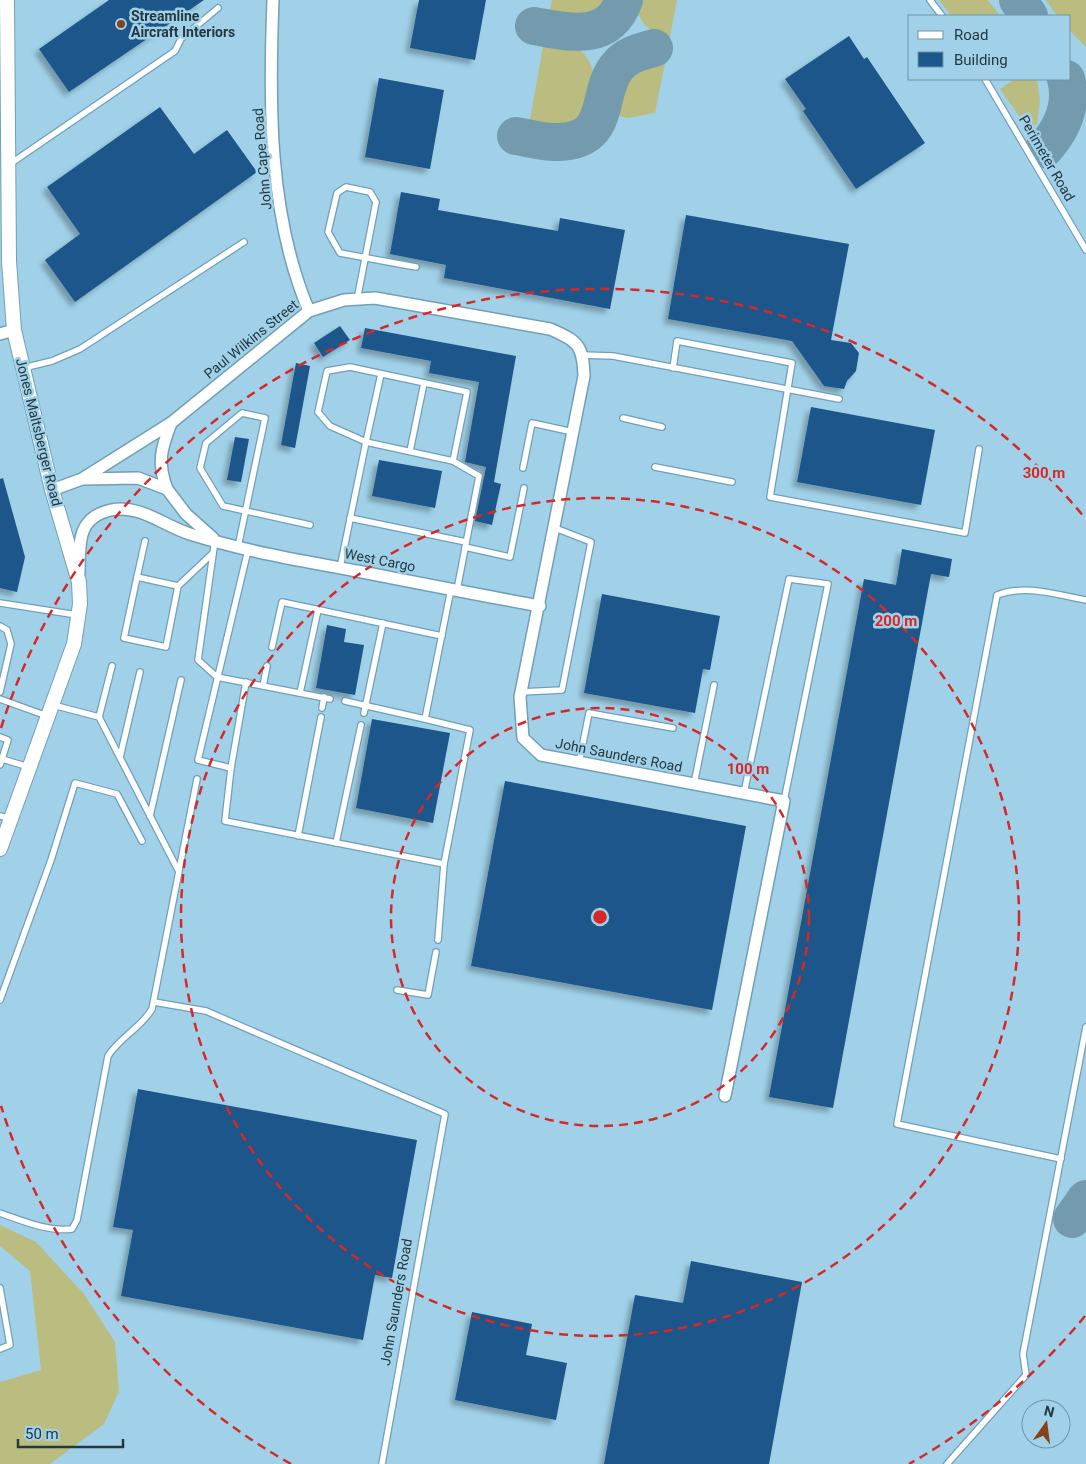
<svg xmlns="http://www.w3.org/2000/svg" width="1086" height="1464" viewBox="0 0 1086 1464" font-family="Roboto,sans-serif">
<style>
.grass{fill:#bbbc80}
.lines{fill:none;stroke-linecap:round;stroke-linejoin:round}
.taxiway{stroke:#749bad;stroke-width:38}
.building{fill:#1b578a;filter:url(#shadow)}
.service-casing{stroke:#70a0b7;stroke-width:8}
.minor-casing{stroke:#70a0b7;stroke-width:14}
.tertiary-casing{stroke:#70a0b7;stroke-width:16}
.service{stroke:#fff;stroke-width:5.5}
.minor{stroke:#fff;stroke-width:11}
.tertiary{stroke:#fff;stroke-width:14}
.ring{fill:none;stroke:#d62828;stroke-width:2.5;stroke-dasharray:9 6}
.poi-dot{fill:#874318;stroke:#a0d1e8;stroke-width:2}
.labels{text-anchor:middle;stroke-width:5;stroke-linejoin:round;paint-order:stroke}
.poi-label{font-size:14px;font-weight:bold;fill:#243841;stroke:#a0d1e8;text-anchor:start}
.street-label{font-size:14px;fill:#243841;stroke:#a0d1e8}
.centre{fill:#d62828;stroke:#a0d1e8;stroke-width:2.5}
.ring-label{font-size:15px;text-anchor:middle;font-weight:bold;fill:#d62828;stroke:#a0d1e8;stroke-width:5;stroke-linejoin:round;paint-order:stroke}
</style>
<defs>
<filter id="shadow"><feDropShadow dx="-4.5" dy="4.5" stdDeviation="2.5" flood-color="#0004"/></filter>
</defs>
<rect width="100%" height="100%" fill="#a0d1e8"/>
<g class="grass">
<path d="M552 0H610C598 26 571 20 549 15Z"/>
<path d="M637 0H677L670 37C650 34 636 22 637 0Z"/>
<polygon points="939,0 988,0 1000,16 951,16"/>
<polygon points="1046,0 1086,0 1086,47 1070,31 1070,16 1057,16"/>
<path d="M544 41C557 43 571 43 581 51 603 69 598 122 567 130 555 133 540 128 529 125Z"/>
<path d="M654 61 665 63 655 113 628 118 615 115C620 88 621 65 654 61Z"/>
<polygon points="1011,79 1037,79 1040,101 1037,124 1029,130 1000,89 1012,81"/>
<polygon points="0,1225 36,1242 84,1294 115,1342 119,1391 104,1424 50,1464 0,1464 0,1382 41,1370 30,1271 0,1246"/>
</g>
<g class="lines">
<g class="taxiway">
<polyline points="1018,0 1029,16"/>
<path d="M534 26C569 32 608 43 624 0"/>
<path d="M516 136C529 138 544 143 558 142 613 141 595 94 617 67 626 55 640 52 654 48"/>
<path d="M1044 149C1062 129 1073 106 1066 79"/>
<polyline points="1072,1219 1086,1199"/>
</g>
</g>
<g class="building">
<polygon points="109,0 204,0 69,92 39,49"/>
<polygon points="419,0 486,0 475,60 410,48"/>
<polygon points="849,36 864,59 867,57 925,143 856,189 803,111 806,109 785,79"/>
<polygon points="379,78 444,90 430,169 365,157"/>
<polygon points="160,107 194,154 227,130 257,172 75,302 45,260 80,234 47,187"/>
<polygon points="401,192 440,199 438,210 558,231 560,218 625,230 610,309 444,278 446,265 390,254"/>
<polygon points="686,215 849,244 831,340 851,343 859,353 856,371 847,381 844,389 824,386 792,341 668,319"/>
<polygon points="340,326 350,340 323,357 314,343"/>
<polygon points="365,328 516,356 494,482 501,484 492,525 475,521 486,467 465,462 479,382 429,373 431,361 361,348"/>
<polygon points="296,363 310,366 295,448 281,445"/>
<polygon points="811,407 935,430 921,505 797,482"/>
<polygon points="235,437 249,439 241,482 227,480"/>
<polygon points="379,460 442,471 435,508 372,496"/>
<polygon points="3,478 25,557 17,592 0,588 0,479"/>
<polygon points="902,549 952,559 949,577 931,574 833,1108 769,1097 864,579 896,585"/>
<polygon points="602,594 720,616 710,670 703,669 695,713 584,693"/>
<polygon points="327,625 346,629 344,642 364,645 355,695 316,688"/>
<polygon points="372,719 450,733 433,823 356,808"/>
<polygon points="505,781 746,826 712,1010 471,966"/>
<polygon points="138,1089 417,1140 392,1278 375,1275 363,1340 121,1296 133,1230 113,1227"/>
<polygon points="691,1261 802,1282 769,1464 604,1464 635,1295 683,1303"/>
<polygon points="472,1312 532,1324 526,1355 567,1363 556,1420 455,1400"/>
</g>
<g class="lines">
<defs>
<g id="service">
<polyline points="930,0 942,16"/>
<polyline points="985,79 1086,250"/>
<polyline points="10,164 175,51 181,39 218,8"/>
<polyline points="357,300 376,202 370,192 346,187 337,193 328,232 340,253 416,267"/>
<polyline points="582,355 613,356 839,399"/>
<polyline points="23,368 52,361 80,349 244,242"/>
<polyline points="673,368 677,341 792,363 770,497 965,533 979,449"/>
<polyline points="381,374 366,442 330,426 318,412 327,371 350,367 467,392 453,461"/>
<polyline points="623,418 662,427"/>
<polyline points="410,451 424,383"/>
<polyline points="655,467 732,482"/>
<polyline points="523,468 532,423 573,432"/>
<polyline points="350,518 466,542"/>
<polyline points="215,540 198,660 217,677 330,699"/>
<polyline points="238,547 265,418 242,413 206,443 200,468 223,506 310,525"/>
<polyline points="465,547 510,557 524,488"/>
<polyline points="248,550 198,760 231,768 225,821 444,864 470,730 425,719"/>
<polyline points="340,568 366,442 453,461 479,476 457,590"/>
<polygon points="137,577 178,586 166,647 124,638"/>
<polyline points="137,577 145,541"/>
<polyline points="178,586 213,553"/>
<polyline points="0,603 77,615"/>
<polyline points="0,626 7,630 11,644 0,692"/>
<polyline points="272,647 282,602 442,636"/>
<polyline points="263,686 267,666"/>
<polyline points="521,692 562,690 591,542 555,528"/>
<polyline points="300,693 318,610"/>
<polyline points="0,699 47,716"/>
<polyline points="345,701 425,719 451,589"/>
<polyline points="53,705 99,717 178,870"/>
<polyline points="322,708 324,697"/>
<polyline points="364,713 383,623"/>
<polyline points="99,717 112,666"/>
<polyline points="0,737 8,740 0,765"/>
<polyline points="120,757 140,672"/>
<polyline points="2,759 29,767"/>
<polyline points="579,763 589,713 673,728"/>
<polyline points="231,768 246,682"/>
<polyline points="694,784 714,685"/>
<polyline points="744,793 789,579 828,584 784,801"/>
<polyline points="0,816 11,819"/>
<polyline points="150,816 181,680"/>
<polyline points="298,836 321,717"/>
<polyline points="336,843 361,725"/>
<polyline points="438,940 444,864"/>
<polyline points="397,990 428,995 436,952"/>
<polyline points="0,1000 51,860 75,783 117,794 142,841"/>
<polyline points="154,1002 206,1011 445,1114 382,1464"/>
<path d="M1061 1159 897 1124 997 595C1026 584 1057 595 1086 600"/>
<path d="M0 1213C23 1221 48 1232 72 1229L77 1220 108 1056C120 1037 141 1028 152 1009L197 779"/>
<polyline points="0,1288 10,1345 0,1349"/>
<polyline points="947,1464 1026,1375 1023,1354 1086,1027"/>
</g>
<g id="minor">
<path d="M273 0C269 103 268 215 309 311"/>
<polyline points="0,334 14,330"/>
<polyline points="83,479 138,478 167,489 186,514 213,538"/>
<path d="M167 489C157 463 161 449 171 423"/>
<path d="M52 490 82 479 171 423 309 311 344 300 375 298 550 329C578 341 583 345 584 376L520 697 523 738 541 755 784 801 725 1096"/>
<path d="M79 573C80 544 76 518 111 510 140 504 164 526 190 534 244 551 301 561 357 571 418 583 479 595 540 606"/>
</g>
<polyline id="tertiary" points="0,849 74,644 80,604 79,582 52,490 14,330 9,261 7,0"/>
</defs>
<use href="#service" class="service-casing"/>
<use href="#minor" class="minor-casing"/>
<use href="#tertiary" class="tertiary-casing"/>
<use href="#service" class="service"/>
<use href="#minor" class="minor"/>
<use href="#tertiary" class="tertiary"/>
</g>
<g class="ring">
<circle cx="600" cy="917" r="209"/>
<circle cx="600" cy="917" r="419"/>
<path d="M1085 1316A628 628 0 0 1 909 1464M291 1464A628 628 0 0 1 1 1106M1 728A628 628 0 0 1 1085 518"/>
</g>
<circle class="poi-dot" cx="121" cy="24" r="5"/>
<g class="labels">
<g class="poi-label">
<text x="131" y="21">Streamline<tspan x="131" dy="16">Aircraft Interiors</tspan></text>
</g>
<g class="street-label">
<text transform="translate(1047 158) rotate(60)" y="5">Perimeter Road</text>
<text transform="translate(262 159) rotate(-95)" y="5">John Cape Road</text>
<text transform="translate(251 339) rotate(-39)" y="5">Paul Wilkins Street</text>
<text transform="translate(39 432) rotate(76)" y="5">Jones Maltsberger Road</text>
<text transform="translate(380 560) rotate(11)" y="5">West Cargo</text>
<text transform="translate(619 755) rotate(11)" y="5">John Saunders Road</text>
<text transform="translate(396 1302) rotate(-80)" y="5">John Saunders Road</text>
</g>
</g>
<circle cx="600" cy="917" r="8" class="centre"/>
<g class="ring-label">
<text x="1044" y="478">300 m</text>
<text x="896" y="626">200 m</text>
<text x="748" y="774">100 m</text>
</g>
<rect x="908" y="15" width="162" height="65" fill="#a0d1e8" stroke="#6e94a5"/>
<rect x="918" y="31" width="25" height="8" fill="#ffffff" stroke="#6e94a5"/>
<text x="954" y="40" font-size="15" fill="#243841">Road</text>
<rect x="918" y="52" width="25" height="15" fill="#1b578a" stroke="#6e94a5"/>
<text x="954" y="65" font-size="15" fill="#243841">Building</text>
<g transform="translate(1046 1424) rotate(14)"><circle r="24" fill="#a0d1e8" stroke="#6e94a5"/>
<path d="M0-4L9 19L0 12L-9 19Z" fill="#874318"/>
<text y="-8" font-size="14" font-weight="bold" text-anchor="middle" fill="#243841">N</text>
</g>
<path d="M18 1439v8h105v-8" fill="none" stroke="#243841" stroke-width="2.5"/>
<text x="25" y="1439" font-size="15" fill="#243841" stroke="#a0d1e8" stroke-width="4" paint-order="stroke">50 m</text>
</svg>
